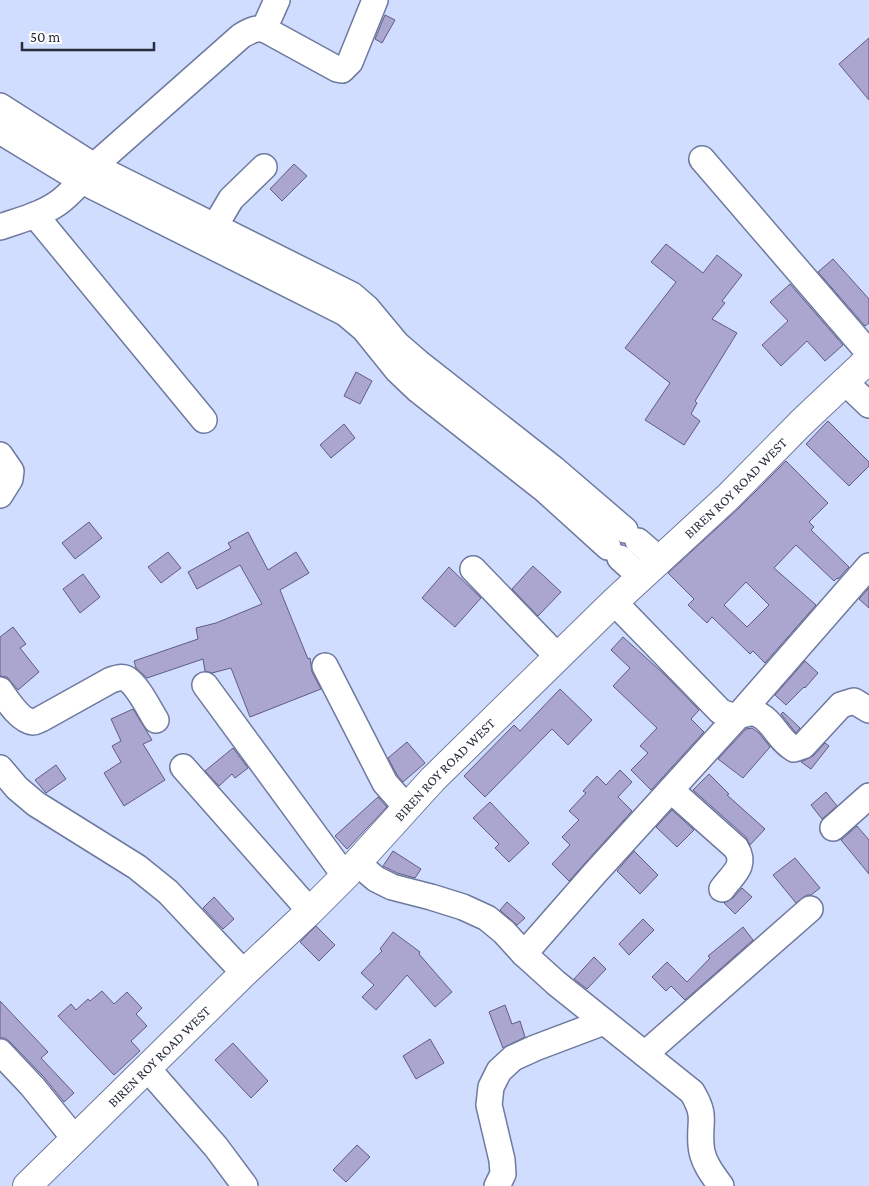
<svg xmlns="http://www.w3.org/2000/svg" width="869" height="1186" viewBox="0 0 869 1186" font-family="'Crimson Pro',serif">
<style>
.building{fill:#aaa6cf;stroke:#615c81;fill-rule:evenodd}
.lines{fill:none;stroke-linecap:round;stroke-linejoin:round}
.minor-casing{stroke:#6d799f;stroke-width:28}
.major-casing{stroke:#6d799f;stroke-width:30}
.minor{stroke:#fff;stroke-width:25}
.major{stroke:#fff;stroke-width:28}
.labels{text-anchor:middle;stroke-width:4;stroke-linejoin:round;paint-order:stroke}
.street-label{font-size:14px;fill:#282d3d;stroke:#fefefe}
</style>
<rect width="100%" height="100%" fill="#d1ddfe"/>
<g class="building">
<polygon points="385,15 395,20 382,43 375,39"/>
<polygon points="869,38 869,100 839,64"/>
<polygon points="294,164 307,176 282,201 270,189"/>
<polygon points="666,244 703,273 717,255 742,275 722,301 725,303 712,319 737,333 695,401 697,403 691,414 700,421 684,445 645,420 670,383 625,348 676,282 651,262"/>
<polygon points="833,259 869,299 869,323 865,326 818,272"/>
<polygon points="790,284 843,345 825,361 807,341 781,366 762,345 788,321 770,302"/>
<polygon points="356,372 372,381 360,404 344,396"/>
<polygon points="828,421 869,462 869,466 849,486 806,444"/>
<polygon points="344,424 355,438 331,458 320,445"/>
<path d="M786 461 828 503 809 522 814 527 811 530 849 567 838 579 837 578 834 581 796 545 774 568 816 605 765 663 753 651 750 654 712 617 707 623 688 605 694 599 668 573 739 508ZM746 582 769 605 747 627 724 605Z"/>
<polygon points="89,522 102,538 75,559 62,543"/>
<polygon points="248,532 268,570 296,552 309,573 280,590 308,659 310,658 312,672 321,689 250,717 231,668 212,673 205,671 203,659 147,678 136,668 134,661 198,639 196,628 216,623 262,604 240,565 197,589 188,572 231,548 228,543"/>
<polygon points="168,552 181,568 161,583 148,567"/>
<polygon points="533,566 561,592 538,616 512,589"/>
<polygon points="449,567 481,598 455,627 422,598"/>
<polygon points="83,574 100,597 80,613 63,589"/>
<polygon points="869,588 869,608 859,599"/>
<polygon points="13,627 26,644 20,648 39,672 18,690 7,677 0,676 0,637"/>
<polygon points="623,637 665,675 699,710 691,719 704,732 651,790 631,770 648,753 640,746 657,728 613,686 630,668 611,650"/>
<polygon points="805,661 818,673 805,688 804,687 786,705 775,695"/>
<polygon points="560,689 592,720 568,745 552,729 485,797 464,776 514,725 520,731"/>
<polygon points="133,709 152,740 143,744 165,780 124,806 104,773 121,762 112,746 121,741 111,719"/>
<polygon points="783,712 800,728 796,733 781,714"/>
<polygon points="752,728 759,733 770,747 743,778 718,759 746,729"/>
<polygon points="407,742 425,763 403,782 397,775 388,758"/>
<polygon points="825,743 829,746 811,769 801,762 813,756"/>
<polygon points="233,748 248,768 235,778 232,774 219,786 205,771"/>
<polygon points="56,765 66,779 46,793 35,780"/>
<polygon points="620,770 632,782 618,797 632,811 569,881 552,864 570,845 562,837 579,820 569,811 586,793 583,791 597,776 606,785"/>
<polygon points="709,774 729,794 727,795 765,829 750,845 746,837 693,790"/>
<polygon points="826,792 837,806 822,819 811,805"/>
<polygon points="378,797 387,807 347,849 335,836"/>
<polygon points="490,802 529,843 509,862 495,848 499,844 473,818"/>
<polygon points="672,810 694,830 677,847 656,827"/>
<polygon points="857,826 869,840 869,874 841,840"/>
<polygon points="393,851 421,869 415,878 397,873 383,866"/>
<polygon points="634,851 658,875 640,894 617,871"/>
<polygon points="795,858 820,888 811,895 807,895 796,903 773,875"/>
<polygon points="742,888 752,897 735,914 724,903 733,898"/>
<polygon points="214,897 234,919 223,929 203,908"/>
<polygon points="507,902 525,918 517,925 500,910"/>
<polygon points="643,919 654,930 629,955 619,944"/>
<polygon points="316,926 335,945 319,961 300,942"/>
<polygon points="743,927 753,940 685,1000 671,986 666,991 652,977 667,962 687,982 710,958 708,956"/>
<polygon points="393,932 420,952 419,954 452,992 435,1007 407,975 376,1010 362,997 374,985 361,973 382,951 380,949"/>
<polygon points="594,957 606,969 587,989 574,979"/>
<polygon points="102,991 114,1004 127,992 142,1008 136,1014 147,1026 131,1041 140,1051 114,1075 58,1016 71,1004 76,1010 88,999 90,1001"/>
<polygon points="0,1001 48,1052 41,1058 74,1093 64,1102 43,1076 10,1042 5,1038 0,1038"/>
<polygon points="505,1005 512,1024 520,1021 525,1037 503,1048 489,1012"/>
<polygon points="430,1039 444,1063 416,1079 403,1056"/>
<polygon points="233,1043 268,1081 251,1098 215,1060"/>
<polygon points="357,1145 370,1157 346,1182 333,1170"/>
</g>
<g class="lines">
<defs>
<g id="minor">
<polyline points="264,29 277,0"/>
<polyline points="0,106 94,166 352,295 367,308 397,344 419,363 554,469 625,530"/>
<polyline points="0,131 82,181 345,313 364,329 397,370 418,390 545,490 608,547"/>
<polyline points="702,159 869,353"/>
<polyline points="35,215 204,420"/>
<polyline points="215,226 231,199 264,167"/>
<path d="M0 227C20 220 41 215 58 203 72 193 84 178 94 166L241 36C249 31 255 28 264 29L337 69 342 70 350 62 375 0"/>
<polyline points="845,382 869,405"/>
<polyline points="0,455 11,471 10,479 0,495"/>
<polyline points="638,541 660,560"/>
<polyline points="620,558 641,577"/>
<polyline points="473,569 558,657"/>
<path d="M614 602 720 711C740 723 747 707 761 716 774 723 778 740 794 749L803 746 841 705 854 701 869 710"/>
<polyline points="325,666 385,783 407,808"/>
<polyline points="205,685 345,876"/>
<path d="M0 690C7 700 20 721 33 722 36 722 38 720 41 719L111 680C117 678 122 676 127 679 138 686 149 709 156 720"/>
<polyline points="183,767 310,911"/>
<polyline points="0,768 17,788 36,804 137,867 168,892 244,973"/>
<path d="M672 791 736 848C747 866 733 874 722 889"/>
<polyline points="833,828 869,796"/>
<path d="M357 863 376 879 392 887 431 897 463 907 487 918 504 932 524 954 556 983 692 1092C707 1117 699 1120 701 1145 702 1161 712 1174 721 1186"/>
<polyline points="524,954 595,873 738,716 869,566"/>
<polyline points="0,1052 32,1086 75,1139"/>
<polyline points="645,1054 810,909"/>
<polyline points="147,1068 216,1147 245,1186"/>
<polyline points="497,1186 503,1174 502,1160 489,1105 491,1087 499,1071 513,1058 535,1048 604,1022"/>
</g>
<g id="major">
<path id="s1" d="M27 1186 244 973 310 911 345 876 433 779 614 602 728 497 802 422 869 359"/>
</g>
</defs>
<use href="#minor" class="minor-casing"/>
<use href="#major" class="major-casing"/>
<use href="#minor" class="minor"/>
<use href="#major" class="major"/>
</g>
<g class="labels">
<g class="street-label">
<text dy="5" stroke="none"><textPath href="#s1" startOffset="995">BIREN ROY ROAD WEST</textPath></text>
<text dy="5" stroke="none"><textPath href="#s1" startOffset="590">BIREN ROY ROAD WEST</textPath></text>
<text dy="5" stroke="none"><textPath href="#s1" startOffset="185">BIREN ROY ROAD WEST</textPath></text>
</g>
</g>
<path d="M22 42v8h132v-8" fill="none" stroke="#282d3d" stroke-width="2.5"/>
<text x="30" y="42" font-size="15" fill="#282d3d" stroke="#fefefe" stroke-width="4" paint-order="stroke">50 m</text>
</svg>
